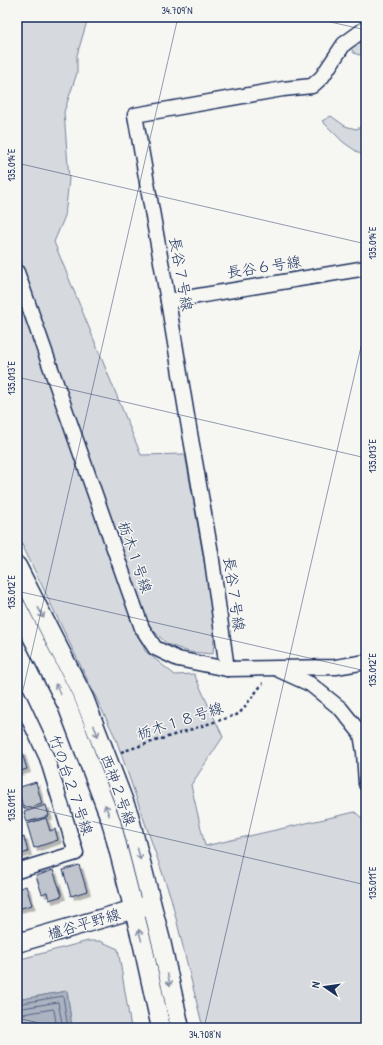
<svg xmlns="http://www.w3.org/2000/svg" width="383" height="1045" viewBox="0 0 383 1045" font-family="'Patrick Hand','Klee One',sans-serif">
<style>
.green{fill:#d6d9dd;stroke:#78849e}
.water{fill:#abb2c0;stroke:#717e99}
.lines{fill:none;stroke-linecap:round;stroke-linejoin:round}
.shore{stroke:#556385;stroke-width:1}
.building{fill:#c0c4cd;stroke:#1b2f5e;filter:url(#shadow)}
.minor-casing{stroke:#1b2f5e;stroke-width:17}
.tertiary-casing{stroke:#1b2f5e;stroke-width:21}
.path{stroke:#1b2f5e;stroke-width:2.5;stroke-dasharray:3 3;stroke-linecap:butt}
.minor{stroke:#f6f6f2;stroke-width:14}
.tertiary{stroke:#f6f6f2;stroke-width:18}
.oneway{stroke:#8892a8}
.ticks{fill:none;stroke:#1b2f5e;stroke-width:1;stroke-opacity:0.45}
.labels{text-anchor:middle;stroke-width:3;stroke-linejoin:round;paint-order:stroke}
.street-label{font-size:15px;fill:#1b2f5e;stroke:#f6f6f2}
.neatline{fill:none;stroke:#1b2f5e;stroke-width:1.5}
.ticks-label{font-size:10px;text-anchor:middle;fill:#1b2f5e}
</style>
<defs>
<filter id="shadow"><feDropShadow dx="3.5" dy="3.5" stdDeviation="0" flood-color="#0004"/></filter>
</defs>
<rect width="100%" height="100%" fill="#f6f6f2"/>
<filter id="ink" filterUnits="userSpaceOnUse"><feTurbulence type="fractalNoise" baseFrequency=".025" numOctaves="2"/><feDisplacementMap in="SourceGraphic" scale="8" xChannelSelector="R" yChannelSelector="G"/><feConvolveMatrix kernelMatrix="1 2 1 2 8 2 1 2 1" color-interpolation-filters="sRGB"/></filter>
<g filter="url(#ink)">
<g class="green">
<polygon points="17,17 86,17 88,18 77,55 77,73 64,112 69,179 65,216 54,242 141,455 185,454 215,622 213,654 189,652 167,644 147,624 17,250"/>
<polygon points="366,33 366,53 359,55 354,53 348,43"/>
<polygon points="331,116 345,126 356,129 366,125 366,158 343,142 322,121"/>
<polygon points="17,290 145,651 175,675 194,674 223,737 191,785 205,846 355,812 366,822 366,1028 203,1028 171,898 116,739 17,534"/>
<polygon points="88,941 100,941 118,949 131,1028 72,1028 67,991 17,1000 17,960"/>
</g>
<polygon class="water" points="67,991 72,1028 17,1028 17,1000"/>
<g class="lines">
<g class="shore">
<polyline points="17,1004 63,996 68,1028"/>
<polyline points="17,1009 58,1002 63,1028"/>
<polyline points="17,1015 53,1009 54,1010 57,1028"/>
</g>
</g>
<g class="building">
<polygon points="21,750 27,769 17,772 17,751"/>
<polygon points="36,782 42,804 24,809 17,788"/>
<polygon points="46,805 49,816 27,822 24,812"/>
<polygon points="46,818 50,831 55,829 58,840 34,848 27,824"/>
<polygon points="24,837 28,852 17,855 17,839"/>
<polygon points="79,865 87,891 71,896 63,870"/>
<polygon points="53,870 62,896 49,900 47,892 42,894 36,876"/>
<polygon points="26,886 32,905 18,909 17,904 17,889"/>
</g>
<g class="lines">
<defs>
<g id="minor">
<polyline points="17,272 142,628 155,648 178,659 227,669 336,667 366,662"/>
<polyline points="168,301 366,268"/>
<polyline points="227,669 211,553 187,416 168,301 135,115 283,89 312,86 322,77 344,44 366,28"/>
<polyline points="279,670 310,684 341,709 361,734 364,752 366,784"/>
<polyline points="17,694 47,758 76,853 17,871"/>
</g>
<g id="tertiary">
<polyline points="17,566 84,698 129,815 161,941 180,1028"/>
<polyline points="17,607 67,705 111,821 143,946 161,1028"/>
<polyline points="17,943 145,906"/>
</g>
</defs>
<use href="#minor" class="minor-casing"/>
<use href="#tertiary" class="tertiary-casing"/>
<polyline class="path" points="121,752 239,714 263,683"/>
<use href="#minor" class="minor"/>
<use href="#tertiary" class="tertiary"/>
</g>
<defs><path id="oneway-shaft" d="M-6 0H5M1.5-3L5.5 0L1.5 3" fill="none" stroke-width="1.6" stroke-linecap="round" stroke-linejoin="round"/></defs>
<g class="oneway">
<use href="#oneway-shaft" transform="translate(41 613) rotate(63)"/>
<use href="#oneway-shaft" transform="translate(58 689) rotate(-117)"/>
<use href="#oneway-shaft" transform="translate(96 731) rotate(69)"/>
<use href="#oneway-shaft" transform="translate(107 810) rotate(-111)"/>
<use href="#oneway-shaft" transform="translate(139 854) rotate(76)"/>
<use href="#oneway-shaft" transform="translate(140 935) rotate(-104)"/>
<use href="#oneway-shaft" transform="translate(169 980) rotate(77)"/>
</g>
</g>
<path class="ticks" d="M308 17 366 30M17 163 366 244M17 377 366 458M17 591 366 671M17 716 178 17M17 804 366 885M17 1018 62 1028M204 1028 366 325"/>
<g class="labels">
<g class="street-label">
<text transform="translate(264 267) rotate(-9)" y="5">長谷６号線</text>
<text transform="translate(181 274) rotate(80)" y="5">長谷７号線</text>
<text transform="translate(135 557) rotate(71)" y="5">栃木１号線</text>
<text transform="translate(234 594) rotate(82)" y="5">長谷７号線</text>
<text transform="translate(180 721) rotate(-18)" y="5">栃木１８号線</text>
<text transform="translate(71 785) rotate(71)" y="5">竹の台２７号線</text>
<text transform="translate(118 790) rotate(70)" y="5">西神２号線</text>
<text transform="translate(84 924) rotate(-16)" y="5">櫨谷平野線</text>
</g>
</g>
<rect width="383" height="1045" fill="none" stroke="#f6f6f2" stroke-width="44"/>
<g transform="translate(325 987) rotate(283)" stroke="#f6f6f2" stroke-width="3" paint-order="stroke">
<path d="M0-3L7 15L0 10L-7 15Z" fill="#1b2f5e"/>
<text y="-6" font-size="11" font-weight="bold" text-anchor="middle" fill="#1b2f5e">N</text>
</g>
<rect x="22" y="22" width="339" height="1001" class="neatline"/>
<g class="ticks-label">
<text x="177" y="14">34.709°N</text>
<text transform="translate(11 165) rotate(-90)" y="4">135.014°E</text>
<text transform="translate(372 243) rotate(-90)" y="4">135.014°E</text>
<text transform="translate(11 378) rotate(-90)" y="4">135.013°E</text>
<text transform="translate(372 456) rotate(-90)" y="4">135.013°E</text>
<text transform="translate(11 592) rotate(-90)" y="4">135.012°E</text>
<text transform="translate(372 670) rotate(-90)" y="4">135.012°E</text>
<text transform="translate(11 805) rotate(-90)" y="4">135.011°E</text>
<text transform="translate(372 883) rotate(-90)" y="4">135.011°E</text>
<text x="205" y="1038">34.708°N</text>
</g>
</svg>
